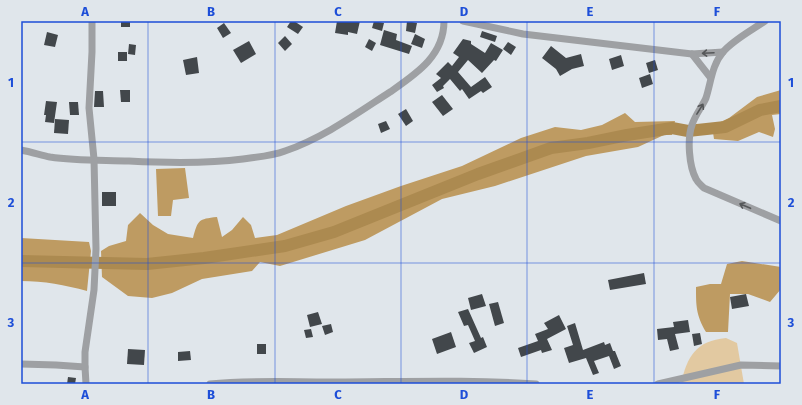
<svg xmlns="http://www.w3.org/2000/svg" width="802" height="405" viewBox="0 0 802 405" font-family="'Fira Sans',sans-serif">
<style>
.green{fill:#e2c9a1}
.forest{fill:#be9b62}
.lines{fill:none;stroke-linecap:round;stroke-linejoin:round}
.river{stroke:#ac8a50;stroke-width:12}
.building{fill:#42474b}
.street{stroke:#9ea0a3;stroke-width:7}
.oneway{stroke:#555759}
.grid{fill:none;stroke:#1d4ed8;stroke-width:1;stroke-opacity:0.55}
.neatline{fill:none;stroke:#1d4ed8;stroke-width:1.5}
.grid-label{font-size:13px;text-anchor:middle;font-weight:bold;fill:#1d4ed8}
</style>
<rect width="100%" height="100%" fill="#e0e6eb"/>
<path class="green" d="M726 338 737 343 744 384H681C687 356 696 341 726 338Z"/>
<g class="forest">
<polygon points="781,90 781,114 772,115 775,129 773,137 759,132 738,141 714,139 712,126 729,118 757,97"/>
<path d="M625 113 635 122 675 121 672 135H664L638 147 586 156 495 186 442 199 365 240 280 266 260 262 252 271 202 279 172 293 152 298 128 296 102 277 101 251 109 246 126 241 128 225 140 213 153 225 168 234 193 238C198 220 198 219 217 217L222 237 232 230 243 217 251 225 255 238 277 235 346 206 401 186 462 166 521 138 555 127 581 130 602 125Z"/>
<polygon points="185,168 189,198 173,200 171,216 158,216 156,169"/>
<path d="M21 238 89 242 91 251 87 291C65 285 44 281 21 281Z"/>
<path d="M742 261 781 267V289L770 302 748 294H730L728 332H706C696 315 696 306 696 287L710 284H721L727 264Z"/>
</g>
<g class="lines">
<polyline class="river" points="21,261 147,264 204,258 285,246 334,232 478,174 551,148 588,143 627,135 672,128 688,131 725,127 760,110 781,106"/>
</g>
<g class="building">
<rect x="121" y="21" width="9" height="6"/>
<polygon points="291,21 294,21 303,27 298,34 287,27"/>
<polygon points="337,21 360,21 357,34 348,32 348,35 335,33"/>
<polygon points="374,21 384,23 382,31 372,28"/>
<polygon points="407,21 417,23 415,33 406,31"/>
<polygon points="224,23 231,33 223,38 217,28"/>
<polygon points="384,30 397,34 396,40 412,46 409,54 380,45"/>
<polygon points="482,31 497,36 495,42 480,37"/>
<polygon points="47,32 58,35 55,47 44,45"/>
<polygon points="415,34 425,39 422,48 411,44"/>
<polygon points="285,36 292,44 285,51 278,43"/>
<polygon points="369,39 376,43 372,51 365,47"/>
<polygon points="463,39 471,41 471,44 485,53 491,43 503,50 496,61 494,60 482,73 468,60 458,72 471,87 485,77 492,87 483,93 481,91 469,99 462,89 460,91 450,79 443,86 444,88 437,92 432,85 441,78 436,74 448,62 452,66 459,57 453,53"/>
<polygon points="249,41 256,54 241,63 233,50"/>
<polygon points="508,42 516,47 511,55 503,49"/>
<polygon points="129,44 136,45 135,55 128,54"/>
<polygon points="551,46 566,58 581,54 584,66 572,69 560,76 556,69 542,58"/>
<rect x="118" y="52" width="9" height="9"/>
<polygon points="621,55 624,66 612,70 609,59"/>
<polygon points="197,57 199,73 186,75 183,60"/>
<polygon points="655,60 658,70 649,73 646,63"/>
<polygon points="650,74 653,84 642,88 639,78"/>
<polygon points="120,90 130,90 130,102 121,102"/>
<polygon points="95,91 103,91 104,107 94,107"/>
<polygon points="442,95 453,109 443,116 432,102"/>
<polygon points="46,101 57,102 54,123 45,122 46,115 44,115"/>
<polygon points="69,102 78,102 79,115 70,115"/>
<polygon points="406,109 413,121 406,126 398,114"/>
<polygon points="55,119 69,120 68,134 54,133"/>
<polygon points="386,121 390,129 381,133 378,124"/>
<rect x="102" y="192" width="14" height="14"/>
<polygon points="644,273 646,284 610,290 608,280"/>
<polygon points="482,294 486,306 471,310 468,298"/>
<polygon points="746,294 749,306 732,309 730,297"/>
<polygon points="498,302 504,323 495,326 489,304"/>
<polygon points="468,309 481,338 483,337 487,347 474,353 469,343 475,341 468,325 464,326 458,312"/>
<polygon points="318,312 322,324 310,327 307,315"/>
<polygon points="559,315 566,329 547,339 552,350 542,353 541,350 521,357 518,348 538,341 535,334 548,329 544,323"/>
<polygon points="688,320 690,332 675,334 679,349 670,351 667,339 658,340 657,329 674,327 673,322"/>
<polygon points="575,323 583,350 604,342 605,345 610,343 613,351 615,351 621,366 614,369 609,356 594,361 599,373 593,375 586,358 569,363 564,348 573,345 567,326"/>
<polygon points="331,324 333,332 325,335 322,326"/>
<polygon points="311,329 313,337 306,338 304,330"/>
<polygon points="451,332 456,347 437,354 432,339"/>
<polygon points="700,333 702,344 694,346 692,334"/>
<rect x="257" y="344" width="9" height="10"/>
<polygon points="128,349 145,350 144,365 127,364"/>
<polygon points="190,351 191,360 178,361 178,352"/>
<polygon points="68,377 76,378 75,384 67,384"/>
</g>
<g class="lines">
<g class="street">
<polyline points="463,21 523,34 692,54 723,52"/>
<path d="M765 21C752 30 733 40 723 52 712 65 711 82 706 98 702 107 695 115 692 125 687 139 689 166 696 179 698 183 701 185 704 188L781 221"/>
<polyline points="692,54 710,77"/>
<path d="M21 150C31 152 41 155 50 157 76 161 103 160 129 161 168 163 205 164 243 159 257 157 272 156 285 151 323 138 356 114 390 92 416 74 444 56 444 21"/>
<polyline points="21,364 56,365 85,367"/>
<polyline points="86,384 85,367 85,352 94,290 96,249 94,159 89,108 92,52 92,21"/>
<path d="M210 384C250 380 289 382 329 382 398 382 467 379 536 384"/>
<polyline points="658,384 741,365 781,366"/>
</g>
</g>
<defs><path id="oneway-shaft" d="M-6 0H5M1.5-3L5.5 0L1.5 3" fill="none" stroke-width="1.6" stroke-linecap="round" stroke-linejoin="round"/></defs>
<g class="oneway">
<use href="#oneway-shaft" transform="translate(708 53) rotate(177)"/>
<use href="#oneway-shaft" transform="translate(700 109) rotate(-58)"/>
<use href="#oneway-shaft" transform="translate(745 206) rotate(-157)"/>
</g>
<path class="grid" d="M148 21V384M275 21V384M401 21V384M527 21V384M654 21V384M21 142H781M21 263H781"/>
<rect width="802" height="405" fill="none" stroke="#e0e6eb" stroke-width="44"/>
<rect x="22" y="22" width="758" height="361" class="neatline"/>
<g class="grid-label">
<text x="85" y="16">A</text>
<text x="211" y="16">B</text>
<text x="338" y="16">C</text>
<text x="464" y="16">D</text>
<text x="590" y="16">E</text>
<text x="717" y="16">F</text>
<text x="11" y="87">1</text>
<text x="791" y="87">1</text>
<text x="11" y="207">2</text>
<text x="791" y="207">2</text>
<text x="11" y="327">3</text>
<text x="791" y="327">3</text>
<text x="85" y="399">A</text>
<text x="211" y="399">B</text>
<text x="338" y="399">C</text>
<text x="464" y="399">D</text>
<text x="590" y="399">E</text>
<text x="717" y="399">F</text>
</g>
</svg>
